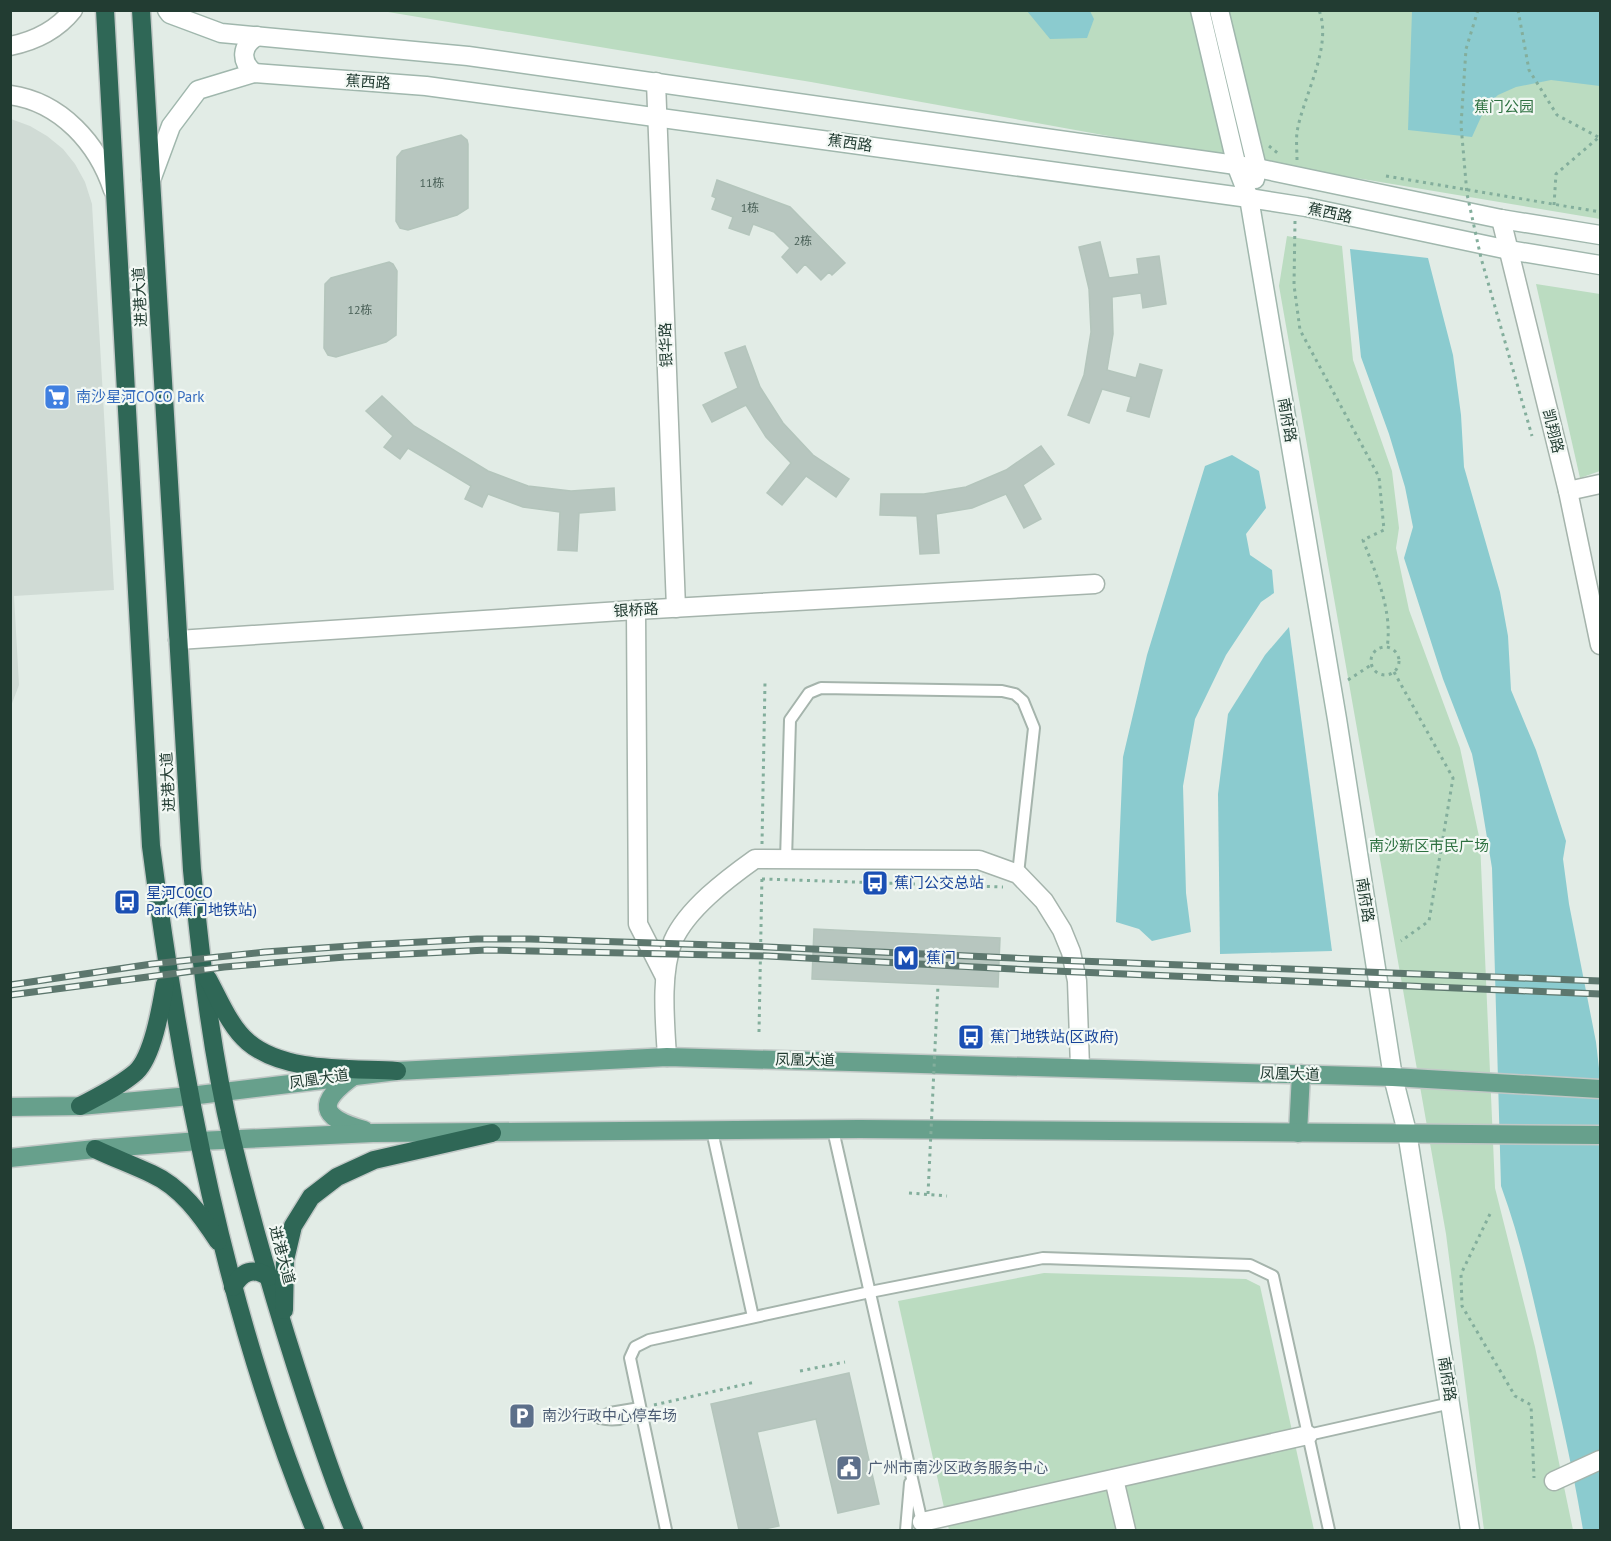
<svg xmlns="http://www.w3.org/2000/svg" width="1611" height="1541" viewBox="0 0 1611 1541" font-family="'PT Sans','Noto Sans SC',sans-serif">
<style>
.built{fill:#d0dbd5}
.green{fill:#bbdcc1}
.water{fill:#8bcbcf}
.building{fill:#b7c6bf;stroke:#b4c5bc;stroke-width:1.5}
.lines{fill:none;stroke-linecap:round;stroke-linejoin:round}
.lane-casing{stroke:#a5b4ac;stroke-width:14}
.street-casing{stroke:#a5b4ac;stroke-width:21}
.secondary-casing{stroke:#a0b7ad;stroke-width:21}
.primary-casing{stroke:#c1c8c6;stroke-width:21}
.highway-casing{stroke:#c1c8c6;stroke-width:21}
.path{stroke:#83ae9c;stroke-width:3;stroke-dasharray:3 4.5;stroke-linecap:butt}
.lane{stroke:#fff;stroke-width:10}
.street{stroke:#fff;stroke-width:18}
.secondary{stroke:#fff;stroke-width:18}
.primary{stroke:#67a08c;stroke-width:18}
.highway{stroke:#2f6756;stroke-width:18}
.rail-casing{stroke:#5d776e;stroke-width:7}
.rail{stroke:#f2f8f4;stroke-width:4.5;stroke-dasharray:14;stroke-linecap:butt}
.path-bridge{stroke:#83ae9c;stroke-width:3;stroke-dasharray:3 4.5;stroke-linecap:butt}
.labels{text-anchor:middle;stroke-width:4.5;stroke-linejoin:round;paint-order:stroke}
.number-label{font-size:12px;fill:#475e55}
.street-label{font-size:15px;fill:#223c32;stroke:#f2f8f4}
.park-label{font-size:15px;fill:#2e7141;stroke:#f2f8f4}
.shop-label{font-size:15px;fill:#366cbe;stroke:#f2f8f4;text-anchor:start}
.transit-label{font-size:15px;fill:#164399;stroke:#f2f8f4;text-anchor:start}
.service-label{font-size:15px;fill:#4e5e75;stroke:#f2f8f4;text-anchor:start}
</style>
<rect width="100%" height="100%" fill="#e2ece6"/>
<polygon class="built" points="11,119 30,126 47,136 63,149 75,164 85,182 92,204 114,590 14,596 19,685 11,706"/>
<g class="green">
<polygon points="382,11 1600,11 1600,219 1136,141 811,82"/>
<polygon points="1287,236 1342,246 1353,360 1392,471 1399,528 1396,548 1409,610 1460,748 1480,841 1495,1188 1535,1347 1573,1530 1484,1530 1446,1234 1279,286"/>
<polygon points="1536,284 1600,294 1600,471 1580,478"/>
<polygon points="1044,1273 1246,1279 1260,1286 1314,1530 949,1530 898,1301"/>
</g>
<g class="water">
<polygon points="1027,11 1090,11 1094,19 1087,38 1050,39"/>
<polygon points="1412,11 1600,11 1600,86 1551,80 1516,87 1498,95 1486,106 1472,137 1408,130"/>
<path d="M1350 249 1428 258 1453 355 1461 415 1464 467 1500 592 1508 636 1511 690 1536 750 1566 841 1563 859 1569 904 1596 1042 1600 1077V1530H1583C1572 1462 1556 1395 1540 1328 1529 1280 1518 1232 1501 1186L1492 868 1479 789 1472 754 1443 679 1404 558 1413 527 1405 487 1389 434 1361 357Z"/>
<polygon points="1232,455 1259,471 1266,508 1246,534 1250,555 1272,570 1274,593 1261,602 1226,655 1195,719 1183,786 1186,893 1191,932 1152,941 1139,929 1116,922 1123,757 1147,655 1205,466"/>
<polygon points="1289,627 1332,951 1220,954 1218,794 1228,714 1265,655"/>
</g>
<g class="building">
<polygon points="461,135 467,140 468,144 468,208 457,215 408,230 400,228 396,221 397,157 402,151"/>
<polygon points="717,180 790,207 845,263 832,275 829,272 821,280 805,264 797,273 782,257 790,248 774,232 753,224 749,235 729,228 733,217 712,209 716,198 712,196"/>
<polygon points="1100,242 1109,278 1139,274 1137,259 1159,256 1166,304 1143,308 1141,293 1112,297 1113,334 1107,370 1136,378 1140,364 1162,370 1149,417 1127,411 1131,397 1102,389 1089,423 1068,415 1084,375 1091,332 1089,289 1079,247"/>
<polygon points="389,262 393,264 397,271 396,335 386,342 336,357 328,355 324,348 325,284 331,278"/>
<polygon points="745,346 760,387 783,423 813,455 849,479 836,497 806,476 782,505 767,493 791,463 766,437 746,405 712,422 703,405 738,388 725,353"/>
<polygon points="382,396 414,426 488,471 528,486 571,491 614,488 615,510 579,513 577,551 558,550 560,512 523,507 488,494 482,507 465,499 471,486 408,448 400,459 384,447 393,436 366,411"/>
<polygon points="1041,446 1054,464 1023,485 1041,519 1024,528 1006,494 972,508 936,514 939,553 920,554 917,516 880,515 881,494 924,494 966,487 1006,470"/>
<polygon points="814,929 1000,938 998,987 812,979"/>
<polygon points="849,1373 879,1504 838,1513 816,1419 757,1432 779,1526 759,1530 739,1530 711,1404"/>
</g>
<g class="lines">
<defs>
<g id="lane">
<polyline points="786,860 790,720 809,693 821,688 1002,691 1015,694 1023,701 1034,728 1018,874"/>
<polyline points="833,1130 923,1527"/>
<polyline points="712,1131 753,1317"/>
<path d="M600 1418C616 1422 628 1419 640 1408"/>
<polyline points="600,1418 610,1413 640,1408"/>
<polyline points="1308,1435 1451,1403"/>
<polyline points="666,1530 630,1358 635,1347 649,1340 870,1292 1043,1258 1250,1265 1273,1276 1329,1530"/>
<polyline points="906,1530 910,1483"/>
</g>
<g id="street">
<path d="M10 46C35 41 57 30 73 10"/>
<polyline points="656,82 676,608"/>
<path d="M10 95C61 102 98 144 113 190"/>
<polyline points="1501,219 1568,491 1600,645"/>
<polyline points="1568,491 1600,484"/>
<polyline points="636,610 638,924 665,977"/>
<polyline points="178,640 636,610 1095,584"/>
<path d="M667 1057C665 1022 660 974 673 941 687 909 727 879 755 859L979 860 1018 874 1044 901 1062 930 1071 952 1077 981 1080 1067"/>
<polyline points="1114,1479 1126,1530"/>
<polyline points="1554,1481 1600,1460"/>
<polyline points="922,1522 1308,1435"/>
</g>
<g id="secondary">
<polyline points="167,10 170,14 221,33 468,56 1257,168 1501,219 1600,235"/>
<polyline points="1200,10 1237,167 1249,198 1337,719 1393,1077 1407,1132 1470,1530"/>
<polyline points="1219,10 1257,168 1255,179"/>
<path d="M254 73C240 61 241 46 257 36"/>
<polyline points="151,180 171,126 198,90 254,73 426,86 1249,198 1306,207 1509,250 1600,265"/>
</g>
<g id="primary">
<path d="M355 1075C316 1103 319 1117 364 1130"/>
<polyline points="10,1107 80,1106 190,1096 397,1071 667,1057 1393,1077 1600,1089"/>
<polyline points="1298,1133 1301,1074"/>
<polyline points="10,1158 95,1149 199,1141 373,1133 860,1129 1600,1135"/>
</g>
<g id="highway">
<path d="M105 10 151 846C181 1079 225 1313 315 1530"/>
<path d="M141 10 192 870C201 960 211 1051 232 1140 253 1227 278 1313 306 1398 321 1442 335 1487 354 1530"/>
<path d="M208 979C219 999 230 1027 248 1042 284 1073 351 1068 397 1071"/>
<path d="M80 1106C99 1096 120 1086 136 1072 153 1056 161 1007 165 984"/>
<path d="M95 1149C114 1158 133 1165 152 1174 181 1187 201 1215 218 1241"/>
<path d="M233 1287C242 1271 253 1267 269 1277"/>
<polyline points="284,1310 285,1260 293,1226 311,1197 337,1177 374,1160 492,1133"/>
</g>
</defs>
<use href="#lane" class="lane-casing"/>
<use href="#street" class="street-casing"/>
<use href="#secondary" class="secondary-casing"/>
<use href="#primary" class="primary-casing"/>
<use href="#highway" class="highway-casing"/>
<g class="path">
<polyline points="1518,10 1529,70 1557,115 1600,138"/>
<polyline points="1269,146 1280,155"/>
<path d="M1297 160C1297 151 1296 141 1297 132 1303 96 1333 47 1319 10"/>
<polyline points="1386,176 1600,212"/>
<polyline points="1554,205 1556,174 1598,138"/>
<path d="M1295 221 1294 285 1300 330 1379 477 1384 530 1363 540C1376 574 1393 611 1387 648"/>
<circle cx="1385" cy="661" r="14"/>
<polyline points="1394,672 1453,778 1429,921 1401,941"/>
<polyline points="1348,680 1371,665"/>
<polyline points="762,844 765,682"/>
<polyline points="762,879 1003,887"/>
<polyline points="759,1032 762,875"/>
<polyline points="909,1193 947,1196"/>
<polyline points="1490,1214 1461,1274 1462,1306 1515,1396 1531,1405 1534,1478"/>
<polyline points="800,1371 845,1362"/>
<polyline points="654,1405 755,1382"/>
</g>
<use href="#lane" class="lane"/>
<use href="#street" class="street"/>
<use href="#secondary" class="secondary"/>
<use href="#primary" class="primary"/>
<use href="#highway" class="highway"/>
<defs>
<g id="rail">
<polyline points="10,985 152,964 265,952 364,945 477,939 530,939 745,946 1079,961 1600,981"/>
<polyline points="10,995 224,967 345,957 487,950 768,956 1031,970 1600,994"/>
</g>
</defs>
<use href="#rail" class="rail-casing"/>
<use href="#rail" class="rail"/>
<g class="path-bridge">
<polyline points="1478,10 1466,49 1461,125 1467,194 1481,258 1532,436"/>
<polyline points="928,1194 938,985"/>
</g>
</g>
<defs>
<symbol id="supermarket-square" viewBox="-11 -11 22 22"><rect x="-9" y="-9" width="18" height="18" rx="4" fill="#3f7fe0" stroke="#f2f8f4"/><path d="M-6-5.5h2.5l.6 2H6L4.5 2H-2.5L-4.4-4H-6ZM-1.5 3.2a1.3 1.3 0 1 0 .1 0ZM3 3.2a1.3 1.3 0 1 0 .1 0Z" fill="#fff"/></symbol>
<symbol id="bus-square" viewBox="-11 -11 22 22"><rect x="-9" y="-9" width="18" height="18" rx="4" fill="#1a4fb4" stroke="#f2f8f4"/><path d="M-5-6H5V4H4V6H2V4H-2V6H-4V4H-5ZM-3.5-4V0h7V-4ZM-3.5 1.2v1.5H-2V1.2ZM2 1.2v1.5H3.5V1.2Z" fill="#fff"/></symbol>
<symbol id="metro-square" viewBox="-11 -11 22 22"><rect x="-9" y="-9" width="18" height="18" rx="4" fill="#1a4fb4" stroke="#f2f8f4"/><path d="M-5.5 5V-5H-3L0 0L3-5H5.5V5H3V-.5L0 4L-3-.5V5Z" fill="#fff"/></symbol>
<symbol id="parking-square" viewBox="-11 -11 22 22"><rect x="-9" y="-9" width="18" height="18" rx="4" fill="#5c6f8a" stroke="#f2f8f4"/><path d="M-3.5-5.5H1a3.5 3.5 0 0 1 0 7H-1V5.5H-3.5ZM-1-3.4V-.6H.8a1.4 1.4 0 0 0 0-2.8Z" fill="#fff"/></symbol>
<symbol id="civic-square" viewBox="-11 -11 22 22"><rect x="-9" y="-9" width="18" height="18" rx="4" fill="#5c6f8a" stroke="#f2f8f4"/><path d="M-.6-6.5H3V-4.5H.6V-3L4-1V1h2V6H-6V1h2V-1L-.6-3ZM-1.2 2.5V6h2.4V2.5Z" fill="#fff"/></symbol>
</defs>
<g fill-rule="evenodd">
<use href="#supermarket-square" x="42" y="382" width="30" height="30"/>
<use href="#bus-square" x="860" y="868" width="30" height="30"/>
<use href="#bus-square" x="112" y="887" width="30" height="30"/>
<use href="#metro-square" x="891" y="943" width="30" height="30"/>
<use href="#bus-square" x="956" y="1022" width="30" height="30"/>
<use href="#parking-square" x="507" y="1401" width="30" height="30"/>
<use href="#civic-square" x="834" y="1453" width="30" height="30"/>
</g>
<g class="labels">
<g class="number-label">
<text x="432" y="187">11栋</text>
<text x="750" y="212">1栋</text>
<text x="803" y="245">2栋</text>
<text x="360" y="314">12栋</text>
</g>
<g class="street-label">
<text transform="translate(368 82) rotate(4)" y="5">蕉西路</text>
<text transform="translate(850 143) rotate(8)" y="5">蕉西路</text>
<text transform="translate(1330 213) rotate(12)" y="5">蕉西路</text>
<text transform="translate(140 297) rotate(-93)" y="5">进港大道</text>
<text transform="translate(666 345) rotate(-92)" y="5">银华路</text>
<text transform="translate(1287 420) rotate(80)" y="5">南府路</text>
<text transform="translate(1553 431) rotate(76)" y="5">凯翔路</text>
<text transform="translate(636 610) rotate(-3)" y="5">银桥路</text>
<text transform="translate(168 782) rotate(-93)" y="5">进港大道</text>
<text transform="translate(1365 900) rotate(81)" y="5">南府路</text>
<text transform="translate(805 1060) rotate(1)" y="5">凤凰大道</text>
<text transform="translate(1290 1074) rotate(2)" y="5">凤凰大道</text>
<text transform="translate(319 1079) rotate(-8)" y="5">凤凰大道</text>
<text transform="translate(282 1255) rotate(75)" y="5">进港大道</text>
<text transform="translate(1447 1379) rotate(81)" y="5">南府路</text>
</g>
<g class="park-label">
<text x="1504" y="112">蕉门公园</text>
<text x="1429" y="851">南沙新区市民广场</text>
</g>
<g class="shop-label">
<text x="76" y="402">南沙星河COCO Park</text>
</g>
<g class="transit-label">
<text x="894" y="888">蕉门公交总站</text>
<text x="146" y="898">星河COCO<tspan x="146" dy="17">Park(蕉门地铁站)</tspan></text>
<text x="926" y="963">蕉门</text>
<text x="990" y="1042">蕉门地铁站(区政府)</text>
</g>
<g class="service-label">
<text x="542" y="1421">南沙行政中心停车场</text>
<text x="868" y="1473">广州市南沙区政务服务中心</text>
</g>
</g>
<rect width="1611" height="1541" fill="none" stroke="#223c32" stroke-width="24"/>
</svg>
